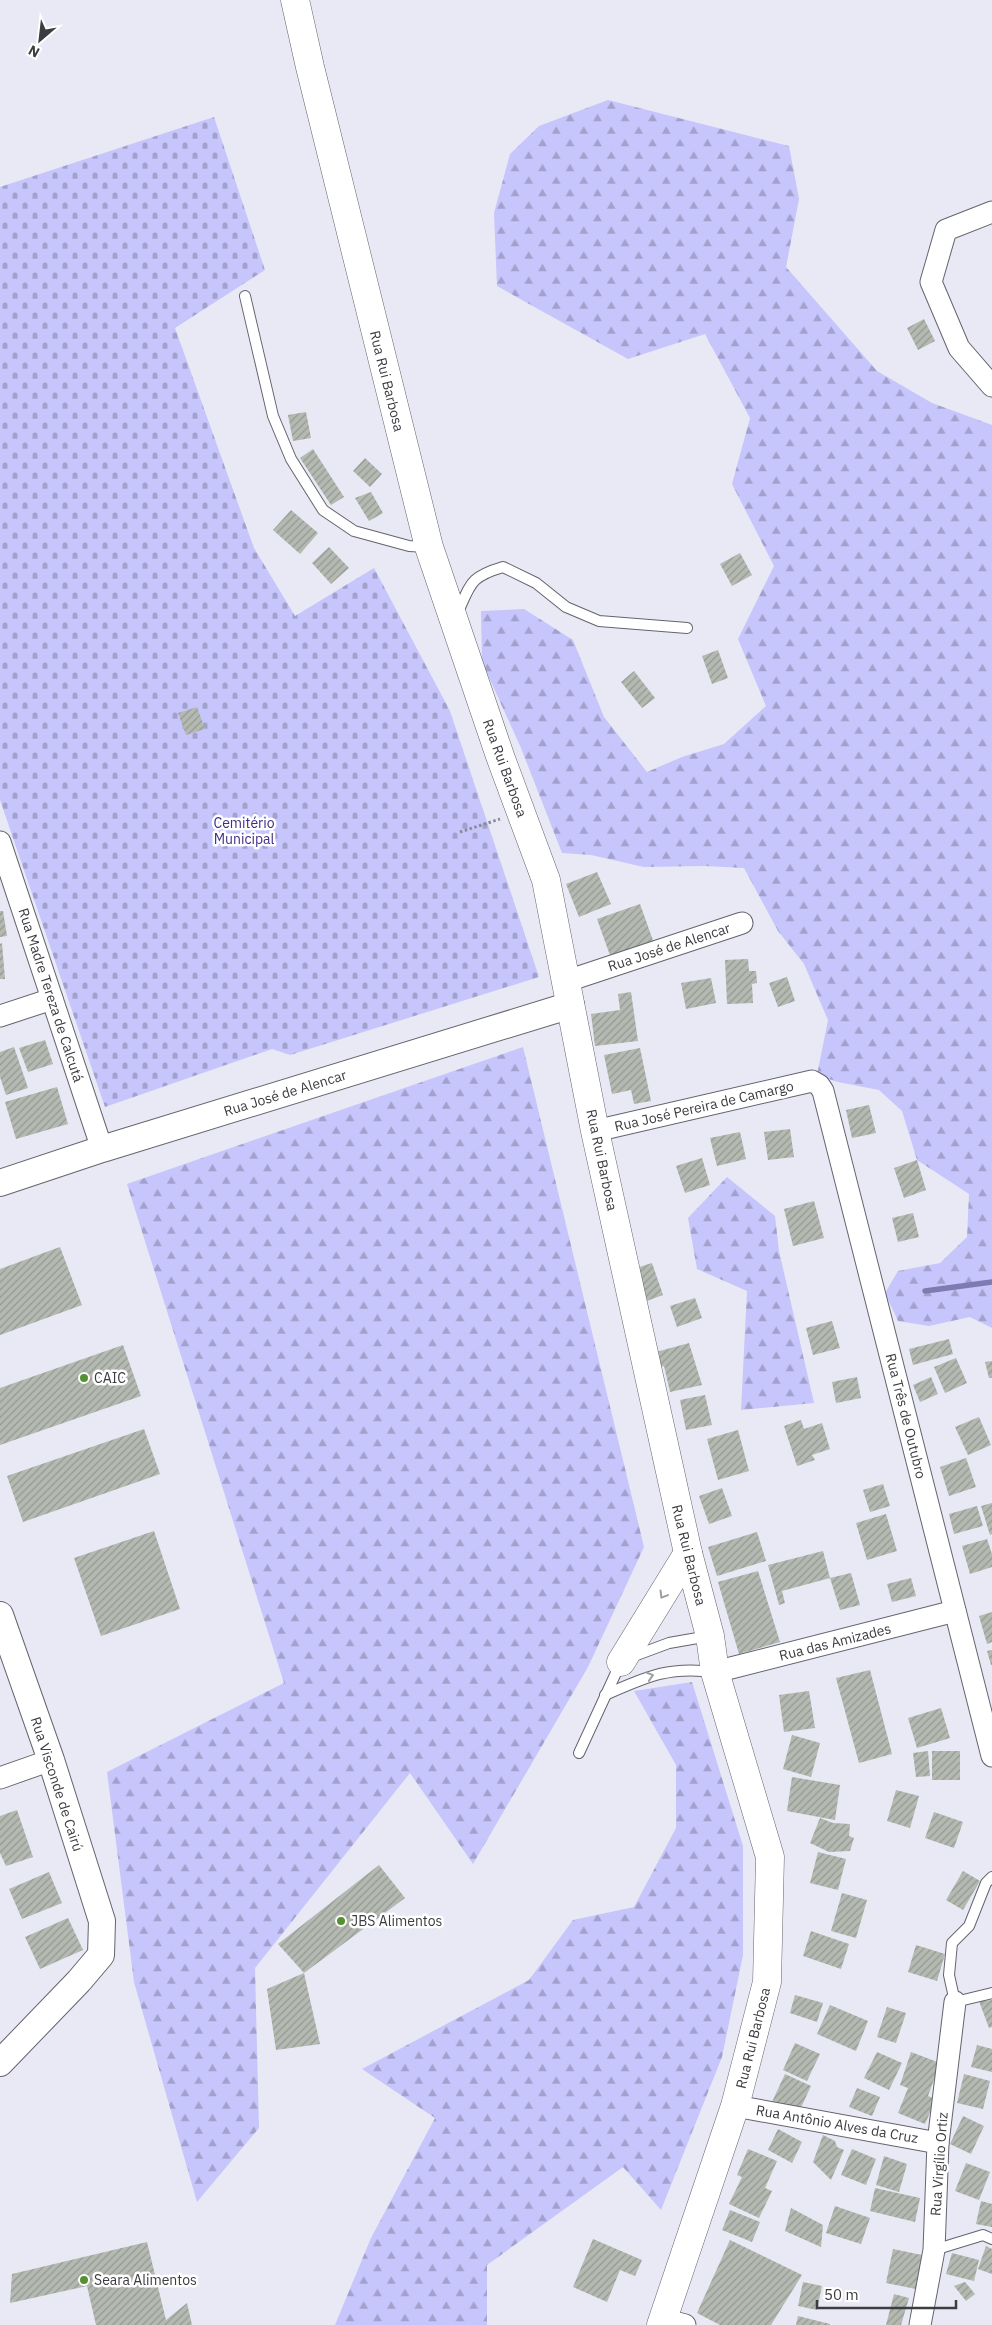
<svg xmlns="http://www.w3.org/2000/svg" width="992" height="2325" viewBox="0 0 992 2325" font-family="'IBM Plex Sans',sans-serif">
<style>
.forest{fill:url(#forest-firs)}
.cemetery{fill:url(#cemetery-stones)}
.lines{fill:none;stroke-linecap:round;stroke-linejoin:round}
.stream{stroke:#7e7ab2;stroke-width:5.5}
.building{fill:url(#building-hatch)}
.service-casing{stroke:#64646e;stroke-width:12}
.minor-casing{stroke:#64646e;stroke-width:23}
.tertiary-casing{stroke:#64646e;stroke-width:28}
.secondary-casing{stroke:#64646e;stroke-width:29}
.path{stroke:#8b8b93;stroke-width:3;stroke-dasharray:2.5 2.5;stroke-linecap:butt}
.service{stroke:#fff;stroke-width:10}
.minor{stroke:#fff;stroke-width:21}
.tertiary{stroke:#fff;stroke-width:26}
.secondary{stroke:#fff;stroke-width:28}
.oneway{stroke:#9e9ea0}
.poi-dot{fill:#56912f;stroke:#fff;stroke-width:2}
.labels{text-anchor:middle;stroke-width:5;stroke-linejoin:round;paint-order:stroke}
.street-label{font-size:14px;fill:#3c3c41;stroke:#fff}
.park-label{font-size:14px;fill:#3f2e87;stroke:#fff}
.poi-label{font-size:14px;fill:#3c3c41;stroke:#fff;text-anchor:start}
</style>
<defs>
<pattern id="forest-firs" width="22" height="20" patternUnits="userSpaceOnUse" patternTransform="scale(1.25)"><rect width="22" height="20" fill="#c6c5fc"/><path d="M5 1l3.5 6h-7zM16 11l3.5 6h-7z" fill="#a2a1ce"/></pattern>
<pattern id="cemetery-stones" width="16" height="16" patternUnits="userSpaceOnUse" patternTransform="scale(1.25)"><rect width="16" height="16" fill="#c6c5fc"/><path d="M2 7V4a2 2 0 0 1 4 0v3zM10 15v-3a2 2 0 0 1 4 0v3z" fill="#a2a1ce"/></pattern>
<pattern id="building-hatch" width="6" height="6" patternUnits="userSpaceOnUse" patternTransform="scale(1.25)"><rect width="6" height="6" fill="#b4bab1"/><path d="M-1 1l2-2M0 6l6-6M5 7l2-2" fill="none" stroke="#949892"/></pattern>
</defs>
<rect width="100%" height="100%" fill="#e8e9f4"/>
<g class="forest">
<polygon points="608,100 789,146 799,199 786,267 877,371 932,403 992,425 992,1328 970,1317 929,1326 898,1321 885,1293 898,1271 940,1263 967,1237 969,1194 917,1160 902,1111 879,1090 838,1082 817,1075 828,1020 804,964 778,931 744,868 705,866 644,867 591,855 562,853 521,748 482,662 481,611 524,609 573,640 604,717 647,772 682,757 724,744 766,706 738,639 774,566 732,484 750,418 705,334 628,359 497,286 494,213 510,154 539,126"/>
<polygon points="523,1047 644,1547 588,1667 473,1864 410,1773 255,1968 259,2128 197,2202 134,1982 107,1772 284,1683 127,1184"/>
<polygon points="727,1177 775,1216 779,1251 814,1403 741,1410 747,1291 697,1269 688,1218"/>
<polygon points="692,1682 743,1846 743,1955 722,2057 661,2210 623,2167 487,2265 487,2325 335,2325 371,2238 435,2118 362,2069 529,1980 573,1920 634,1907 676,1828 676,1765 634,1691"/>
</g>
<polygon class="cemetery" points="214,117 265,270 175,328 254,548 295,616 374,568 450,711 539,977 290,1055 272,1049 105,1107 0,800 0,187"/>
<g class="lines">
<polyline class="stream" points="925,1291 992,1282"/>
</g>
<g class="building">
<polygon points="924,319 935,341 918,350 907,328"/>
<polygon points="306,412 311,438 293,441 288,415"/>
<polygon points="313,449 344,497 331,505 300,458"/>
<polygon points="365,458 382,474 370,487 353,471"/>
<polygon points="371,492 383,513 369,521 355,498"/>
<polygon points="291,510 318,533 300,554 273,530"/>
<polygon points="329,547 349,568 331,584 312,563"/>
<polygon points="740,553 752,575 732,586 720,564"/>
<polygon points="718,650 728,678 712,684 702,656"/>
<polygon points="634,671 655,698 642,708 621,682"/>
<polygon points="197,707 205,729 186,735 178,713"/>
<polygon points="597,872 611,904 579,917 566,884"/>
<polygon points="640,904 655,946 612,961 597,919"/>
<polygon points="0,911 3,911 7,936 0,937"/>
<polygon points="2,943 5,979 0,979 0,944"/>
<polygon points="748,959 749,971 756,971 757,983 752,984 753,1003 727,1004 725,960"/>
<polygon points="787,977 795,1001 778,1007 769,983"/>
<polygon points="711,978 716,1003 686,1009 681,983"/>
<polygon points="631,992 638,1041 595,1046 591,1014 620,1010 618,994"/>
<polygon points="45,1040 53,1064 28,1072 19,1048"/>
<polygon points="14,1047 28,1088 6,1095 0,1077 0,1052"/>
<polygon points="640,1048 651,1101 634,1104 631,1090 612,1094 604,1055"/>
<polygon points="57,1087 68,1124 16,1139 5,1102"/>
<polygon points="869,1105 876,1133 852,1138 846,1110"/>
<polygon points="790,1129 794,1157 768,1160 764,1132"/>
<polygon points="740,1132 746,1159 717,1166 710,1138"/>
<polygon points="702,1158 710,1185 685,1193 676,1166"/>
<polygon points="917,1160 926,1190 904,1198 894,1168"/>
<polygon points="814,1201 824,1238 793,1246 784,1209"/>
<polygon points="913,1213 919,1237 898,1242 892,1218"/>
<polygon points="60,1247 82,1305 0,1335 0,1269"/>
<polygon points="652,1263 663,1295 644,1302 633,1269"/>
<polygon points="695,1298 702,1318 677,1327 670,1306"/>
<polygon points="832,1321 840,1348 813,1355 806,1328"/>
<polygon points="949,1339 953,1354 913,1365 909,1349"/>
<polygon points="689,1343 702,1385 670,1392 664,1366 660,1367 656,1352"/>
<polygon points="123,1345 141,1396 0,1445 0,1388"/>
<polygon points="956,1358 967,1383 945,1393 934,1367"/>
<polygon points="992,1361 992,1378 989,1378 985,1362"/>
<polygon points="857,1377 861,1398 836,1403 832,1382"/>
<polygon points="931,1377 938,1394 920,1402 913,1385"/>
<polygon points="705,1395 712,1425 686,1430 680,1400"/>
<polygon points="979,1417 991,1445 968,1455 955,1427"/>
<polygon points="801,1420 804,1429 822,1423 830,1449 812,1455 815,1460 797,1466 784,1426"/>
<polygon points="144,1429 160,1474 23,1522 7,1476"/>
<polygon points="738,1430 749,1471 718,1480 707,1439"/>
<polygon points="966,1458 976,1487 949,1496 940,1467"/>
<polygon points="883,1484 890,1506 870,1512 863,1490"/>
<polygon points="722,1488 732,1516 709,1524 699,1496"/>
<polygon points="992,1503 992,1534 990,1535 981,1506"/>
<polygon points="977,1506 983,1526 954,1534 949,1514"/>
<polygon points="886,1514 897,1551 867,1560 856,1523"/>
<polygon points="154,1531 180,1609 101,1636 74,1558"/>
<polygon points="757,1532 766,1561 717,1576 708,1547"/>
<polygon points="987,1539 992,1554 992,1567 970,1574 962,1546"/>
<polygon points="823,1551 830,1578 782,1591 785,1603 779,1605 768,1565"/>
<polygon points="758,1571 780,1642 739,1654 718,1582"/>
<polygon points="851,1573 860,1605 840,1610 830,1578"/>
<polygon points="911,1578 916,1596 892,1602 887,1584"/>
<polygon points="992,1612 992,1642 987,1644 979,1616"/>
<polygon points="992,1650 992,1665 991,1665 987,1651"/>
<polygon points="870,1670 892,1754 859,1763 836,1678"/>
<polygon points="809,1691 815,1728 784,1732 779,1695"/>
<polygon points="941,1708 950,1738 917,1748 908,1718"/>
<polygon points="792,1735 820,1743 811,1777 783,1769"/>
<polygon points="928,1751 930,1776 916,1777 913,1753"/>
<rect x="932" y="1751" width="28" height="29"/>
<polygon points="792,1777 840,1785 835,1820 787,1811"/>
<polygon points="896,1790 919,1796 910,1828 887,1821"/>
<polygon points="17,1810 33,1857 6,1866 0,1853 0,1816"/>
<polygon points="934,1812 963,1822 954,1848 925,1838"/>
<polygon points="820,1818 833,1823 850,1824 849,1836 854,1838 850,1851 829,1852 810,1843"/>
<polygon points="818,1852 846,1859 838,1890 810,1883"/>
<polygon points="379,1865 405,1898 304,1973 278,1944"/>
<polygon points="963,1871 980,1881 963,1910 946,1900"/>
<polygon points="49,1872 62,1903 22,1919 9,1889"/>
<polygon points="842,1893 867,1900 856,1938 831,1931"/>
<polygon points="68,1918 83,1950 40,1969 25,1937"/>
<polygon points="811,1931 849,1944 841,1969 803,1956"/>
<polygon points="916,1945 945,1954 937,1981 908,1972"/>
<polygon points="304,1973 320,2044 276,2050 267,1989"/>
<polygon points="795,1995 823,2003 817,2022 790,2013"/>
<polygon points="992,2000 992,2027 989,2028 979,2001"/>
<polygon points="830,2005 868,2021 856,2051 817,2034"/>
<polygon points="887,2007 906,2013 896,2043 877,2037"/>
<polygon points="795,2043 820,2054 807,2081 783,2070"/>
<polygon points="977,2045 992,2049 992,2072 971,2067"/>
<polygon points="877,2052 902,2063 889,2090 864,2078"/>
<polygon points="911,2052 940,2063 928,2096 936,2099 925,2124 898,2113 908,2088 900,2085"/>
<polygon points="785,2074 811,2086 798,2114 772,2102"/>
<polygon points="964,2074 990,2081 983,2109 957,2103"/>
<polygon points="857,2088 880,2097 872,2116 849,2107"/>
<polygon points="963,2116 984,2126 971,2154 950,2144"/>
<polygon points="778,2129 802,2142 792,2163 768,2150"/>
<polygon points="823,2135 835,2141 837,2147 844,2150 831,2180 813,2162"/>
<polygon points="748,2149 777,2161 765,2188 772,2191 759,2218 729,2204 742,2177 737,2175"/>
<polygon points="852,2149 876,2159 866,2185 841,2175"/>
<polygon points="884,2156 907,2164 899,2192 876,2185"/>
<polygon points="966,2163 990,2172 979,2200 955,2191"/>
<polygon points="875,2188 920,2198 915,2222 870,2211"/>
<polygon points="981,2201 992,2204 992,2227 976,2224"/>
<polygon points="835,2206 870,2218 861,2244 826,2233"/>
<polygon points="791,2208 823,2225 821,2247 785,2231"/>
<polygon points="730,2210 760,2222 752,2242 722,2230"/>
<polygon points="593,2239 642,2260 635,2276 620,2270 607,2302 573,2287"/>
<polygon points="730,2240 802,2275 771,2325 720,2325 697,2313"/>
<polygon points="147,2242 166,2320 187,2303 192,2325 96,2325 87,2286 10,2303 12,2274"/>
<polygon points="986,2246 992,2249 992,2274 978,2269"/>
<polygon points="893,2249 922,2255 916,2289 886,2283"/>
<polygon points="952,2253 979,2260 974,2281 946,2274"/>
<polygon points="803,2282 822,2286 817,2310 798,2306"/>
<polygon points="965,2282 975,2294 966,2301 954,2286"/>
<polygon points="894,2294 909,2298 901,2325 886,2325"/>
<polygon points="798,2316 830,2324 830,2325 796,2325"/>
</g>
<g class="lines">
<defs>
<g id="service">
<polyline points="245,296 273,416 291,459 323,510 354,531 409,546 428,547"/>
<path d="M457 614C471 584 469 577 503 567L536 583 566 607 599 621 687 628"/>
<polyline points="634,1656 669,1643 709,1636"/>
<path d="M605 1695C646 1677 668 1666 714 1672"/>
<polyline points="579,1753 621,1662"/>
<polyline points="992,1877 986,1883 969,1926 952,1943 949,1975 955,2002 992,1993"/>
<polyline points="934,2250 983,2235 992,2239"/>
</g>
<g id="minor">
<polyline points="992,212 946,230 931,282 959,348 992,386"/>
<polyline points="0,842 102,1149"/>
<polyline points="567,981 742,923"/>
<polyline points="0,1016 52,999"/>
<polyline points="595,1131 812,1081 819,1085 823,1091 992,1756"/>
<polyline points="715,1672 955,1611"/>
<polyline points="0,1778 51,1760"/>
<polyline points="735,2106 938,2143"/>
<polyline points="663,2319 685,2325"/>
<polyline points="920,2325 934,2250 938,2143 955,2002"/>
</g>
<g id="tertiary">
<polyline points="0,1183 102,1149 571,1005"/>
<polyline points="0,1615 51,1760 102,1921 101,1955 79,1981 0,2063"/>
</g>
<g id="secondary">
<polyline points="295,0 310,67 429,547 500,756 546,880 595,1131 688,1553 710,1636 715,1672 770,1857 767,1982 735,2106 661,2325"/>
<polyline points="621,1662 688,1553"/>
</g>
</defs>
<use href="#service" class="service-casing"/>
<use href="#minor" class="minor-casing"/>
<use href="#tertiary" class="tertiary-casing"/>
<use href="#secondary" class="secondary-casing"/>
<polyline class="path" points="460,832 500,819"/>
<use href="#service" class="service"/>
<use href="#minor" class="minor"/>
<use href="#tertiary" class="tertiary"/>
<use href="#secondary" class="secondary"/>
</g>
<defs><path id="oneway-chevron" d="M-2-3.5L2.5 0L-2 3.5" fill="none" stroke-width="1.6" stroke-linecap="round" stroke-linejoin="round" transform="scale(1.25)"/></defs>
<g class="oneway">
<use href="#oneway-chevron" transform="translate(663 1595) rotate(121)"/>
<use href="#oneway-chevron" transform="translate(650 1676) rotate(-17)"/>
</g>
<g class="poi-dot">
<circle cx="84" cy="1378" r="5"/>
<circle cx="341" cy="1921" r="5"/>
<circle cx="84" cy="2280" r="5"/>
</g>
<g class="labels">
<g class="street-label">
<text transform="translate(387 381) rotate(76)" y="5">Rua Rui Barbosa</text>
<text transform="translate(505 768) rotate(70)" y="5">Rua Rui Barbosa</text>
<text transform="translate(669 947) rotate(-18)" y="5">Rua José de Alencar</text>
<text transform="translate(51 995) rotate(72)" y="5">Rua Madre Tereza de Calcutá</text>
<text transform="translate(285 1093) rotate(-17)" y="5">Rua José de Alencar</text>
<text transform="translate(704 1106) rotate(-13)" y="5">Rua José Pereira de Camargo</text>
<text transform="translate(602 1160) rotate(78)" y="5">Rua Rui Barbosa</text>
<text transform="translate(906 1416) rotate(76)" y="5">Rua Três de Outubro</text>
<text transform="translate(689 1555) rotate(76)" y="5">Rua Rui Barbosa</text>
<text transform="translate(835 1642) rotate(-14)" y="5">Rua das Amizades</text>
<text transform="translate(57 1784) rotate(72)" y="5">Rua Visconde de Cairú</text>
<text transform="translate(753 2038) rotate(-76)" y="5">Rua Rui Barbosa</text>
<text transform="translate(837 2124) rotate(10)" y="5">Rua Antônio Alves da Cruz</text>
<text transform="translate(939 2164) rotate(-86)" y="5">Rua Virgílio Ortiz</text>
</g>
<g class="park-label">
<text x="244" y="828">Cemitério<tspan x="244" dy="16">Municipal</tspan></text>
</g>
<g class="poi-label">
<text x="94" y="1383">CAIC</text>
<text x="351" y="1926">JBS Alimentos</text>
<text x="94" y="2285">Seara Alimentos</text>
</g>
</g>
<g transform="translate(40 40) rotate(208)" stroke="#ffffff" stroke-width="4" paint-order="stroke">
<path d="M0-4L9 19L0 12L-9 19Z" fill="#3c3c41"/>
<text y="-8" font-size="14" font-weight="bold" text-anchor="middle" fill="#3c3c41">N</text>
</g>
<path d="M817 2300v8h139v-8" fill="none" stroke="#3c3c41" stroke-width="2.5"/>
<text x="824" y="2300" font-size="15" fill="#3c3c41" stroke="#ffffff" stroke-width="4" paint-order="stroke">50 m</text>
</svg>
